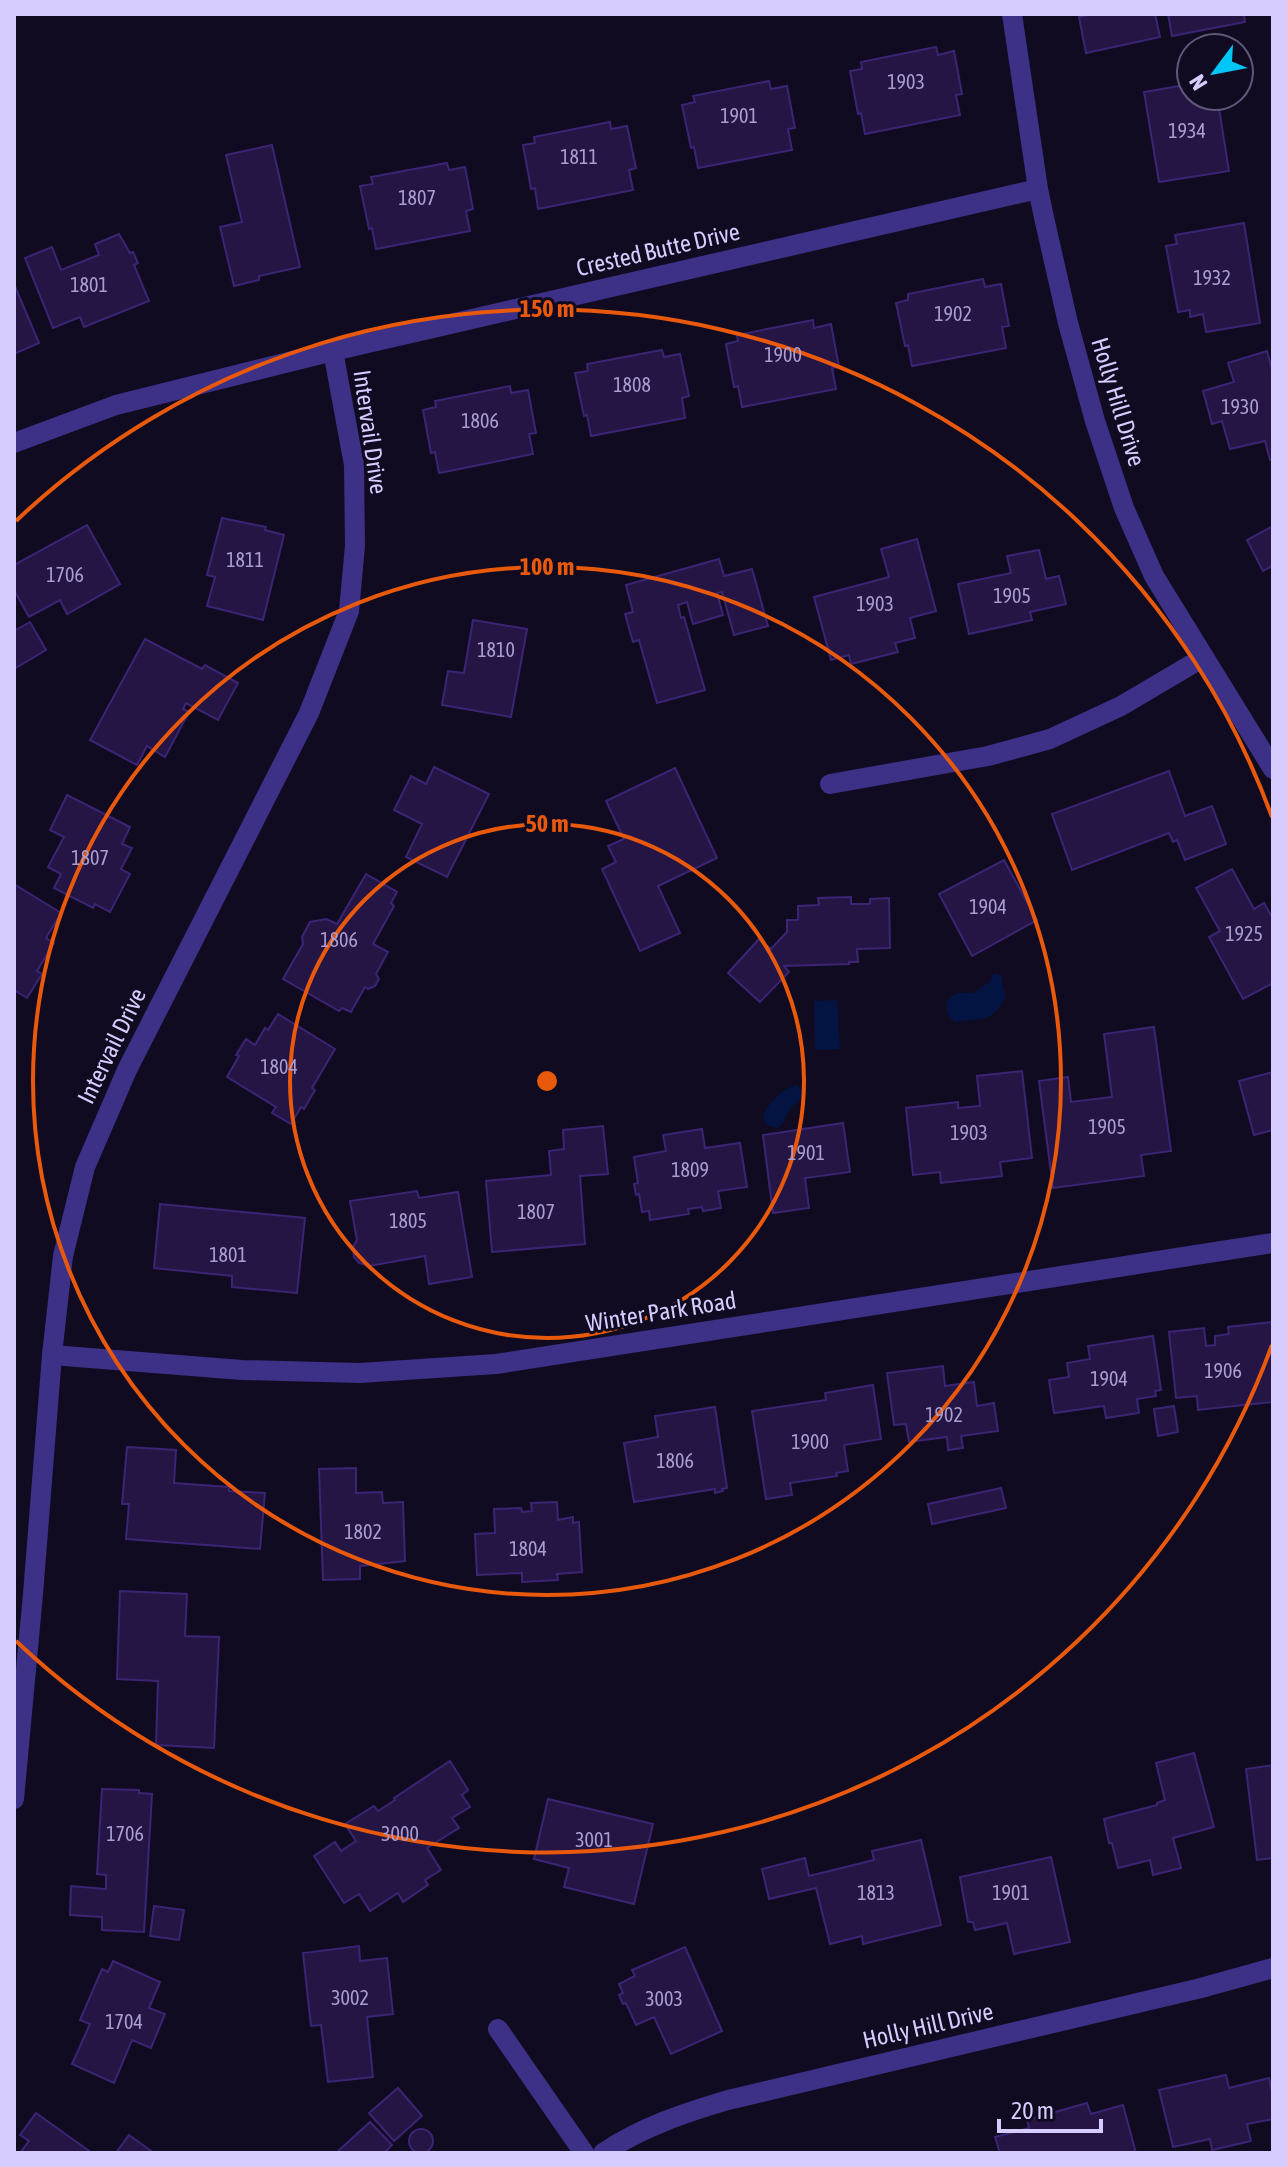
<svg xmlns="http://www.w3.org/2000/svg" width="1287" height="2167" viewBox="0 0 1287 2167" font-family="'Asap Condensed',sans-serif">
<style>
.water{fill:#041442}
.building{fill:#241545;stroke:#3c2474;stroke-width:2}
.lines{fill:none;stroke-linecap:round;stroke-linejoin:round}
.minor{stroke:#3d3087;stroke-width:20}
.ring{fill:none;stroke:#e8590c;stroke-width:4}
.labels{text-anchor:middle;stroke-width:6;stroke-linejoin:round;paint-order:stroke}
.number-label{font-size:20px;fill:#aa9ed0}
.street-label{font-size:24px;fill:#d7ccff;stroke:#110b22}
.centre{fill:#e8590c;stroke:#110b22;stroke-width:4}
.ring-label{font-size:24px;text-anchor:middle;font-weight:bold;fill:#e8590c;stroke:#110b22;stroke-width:6;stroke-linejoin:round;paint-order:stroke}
</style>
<rect width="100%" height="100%" fill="#110b22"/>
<g class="water">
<path d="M997 973 1002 977V984L1006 997C989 1025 984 1017 955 1022 947 1016 944 1008 949 998L957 993H973L991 981V976Z"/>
<polygon points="837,1000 840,1049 815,1050 814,1001"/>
<path d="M797 1085 804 1093C800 1100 796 1102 791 1108 784 1115 787 1123 777 1128L766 1125 763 1116C770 1101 781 1089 797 1085Z"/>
</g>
<g class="building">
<polygon points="1092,14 1155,14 1160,37 1086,53 1079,17"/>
<polygon points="1168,14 1244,14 1245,22 1172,36"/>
<polygon points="936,47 938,55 954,51 962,94 956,95 960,115 865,134 861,113 858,114 850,71 862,69 861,62"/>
<polygon points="769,81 771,89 787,86 795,128 788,129 792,150 698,168 694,147 691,148 682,105 695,102 693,96"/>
<polygon points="1191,84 1191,96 1217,96 1229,171 1159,182 1144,92"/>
<polygon points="610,122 611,129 627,126 636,168 629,170 633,190 538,209 535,188 531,189 523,145 535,143 534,137"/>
<polygon points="272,145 300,267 259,276 259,280 234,286 220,227 242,222 226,155"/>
<polygon points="447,163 449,170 465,167 473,209 466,211 470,231 376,249 372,228 369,229 360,186 373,184 371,177"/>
<polygon points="1244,223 1260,323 1206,332 1203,314 1190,317 1190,310 1178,312 1166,246 1177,244 1175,235"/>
<polygon points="119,234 130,253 133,252 138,263 134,265 149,301 84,327 80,317 53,328 25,258 52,247 61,270 99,255 95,244"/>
<polygon points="983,279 985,287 1001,284 1009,326 1002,327 1006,348 912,366 908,345 905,346 896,303 908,300 908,294"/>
<polygon points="14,284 39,343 14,354"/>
<polygon points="813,320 814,328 831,324 839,367 832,368 836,389 742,407 738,386 734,387 726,344 738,341 737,335"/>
<polygon points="662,350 664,357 680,354 689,396 682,398 685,418 591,436 587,415 584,416 575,373 588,371 587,364"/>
<polygon points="1267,351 1273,373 1273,459 1270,460 1265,441 1230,449 1222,421 1212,424 1203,391 1234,382 1228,363"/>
<polygon points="510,386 511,393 528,390 536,433 529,434 533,454 439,473 435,452 431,453 423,410 436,407 435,401"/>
<polygon points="222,518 266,527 265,530 284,535 263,620 207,606 215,577 207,575"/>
<polygon points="87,525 120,584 67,614 60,600 29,617 14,590 14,565"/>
<polygon points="1273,526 1273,568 1272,566 1263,571 1247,540"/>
<polygon points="917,539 936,611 910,618 915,638 895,643 898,652 851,664 849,655 831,660 814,597 889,577 881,549"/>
<polygon points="1039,550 1046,579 1059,576 1066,604 1030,612 1032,620 969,634 958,584 1011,573 1007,556"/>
<polygon points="719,559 724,576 752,569 768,626 734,635 722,592 717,593 723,615 693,624 687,602 678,605 681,618 684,617 705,690 657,703 639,640 633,642 625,614 633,612 626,585"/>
<polygon points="473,620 527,629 511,717 442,705 448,671 464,673"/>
<polygon points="30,622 46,650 14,669 14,631"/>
<polygon points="145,639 202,669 205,665 238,683 218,720 186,703 183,709 189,712 165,757 147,746 137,765 90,740"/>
<polygon points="434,767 489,794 447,877 406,857 422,824 394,810 411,776 426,784"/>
<polygon points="675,768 717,858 658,886 680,933 640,951 602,869 616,862 608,846 624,839 606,801"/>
<polygon points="1169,771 1185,816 1212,806 1226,844 1185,860 1177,840 1173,842 1169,833 1072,870 1052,814"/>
<polygon points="67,795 130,827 122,844 132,848 121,869 130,874 110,912 95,904 93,908 54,888 61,874 48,867 64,837 50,830"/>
<polygon points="1004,860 1037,920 972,956 939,894"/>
<polygon points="1232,869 1254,909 1264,903 1273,919 1273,983 1243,999 1209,937 1220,931 1196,888"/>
<polygon points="366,874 397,892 391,903 394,906 373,944 388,952 376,974 379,979 375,986 368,989 365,987 351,1012 342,1008 339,1011 283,979 303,944 302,937 310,922 326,919 337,924"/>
<polygon points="14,884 61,913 46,938 54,943 37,971 42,974 27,998 14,990"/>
<polygon points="851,897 851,904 870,904 870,899 889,898 890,948 857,949 858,962 849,962 849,964 784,966 789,972 760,1002 728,973 759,939 771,949 787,932 787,920 798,920 798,906 819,905 818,898"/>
<polygon points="278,1014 335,1049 312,1088 315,1090 304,1109 301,1107 291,1124 272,1113 276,1107 227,1077 239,1056 236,1055 246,1039 255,1045 265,1028 268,1030"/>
<polygon points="1154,1027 1171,1151 1141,1155 1144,1176 1053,1188 1039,1081 1068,1077 1071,1102 1112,1097 1104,1034"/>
<polygon points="1022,1071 1032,1158 1000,1162 1002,1176 941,1183 940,1172 913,1175 906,1108 958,1102 958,1108 980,1106 977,1076"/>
<polygon points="1273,1072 1273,1130 1254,1135 1239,1081"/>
<polygon points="843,1123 850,1172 805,1178 809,1208 773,1213 763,1135"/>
<polygon points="603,1126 608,1174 580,1176 585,1244 492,1252 486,1181 551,1175 549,1151 564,1149 563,1130"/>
<polygon points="702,1129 705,1148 740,1143 747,1187 718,1191 721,1208 703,1211 702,1207 688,1209 689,1214 650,1220 649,1211 642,1212 639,1194 636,1195 634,1184 638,1183 634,1157 666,1151 663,1135"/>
<polygon points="417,1191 419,1198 458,1192 472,1277 429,1284 425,1256 369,1266 359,1263 354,1257 353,1247 357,1240 350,1201"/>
<polygon points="160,1204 305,1218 297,1293 232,1287 232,1276 154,1268"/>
<polygon points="1273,1322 1273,1402 1198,1410 1197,1396 1176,1398 1169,1332 1204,1328 1206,1346 1215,1345 1215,1336 1229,1334 1228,1327"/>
<polygon points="1153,1336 1161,1390 1155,1391 1156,1396 1137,1399 1139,1413 1106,1418 1104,1406 1054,1413 1049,1380 1069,1377 1067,1363 1090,1359 1088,1346"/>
<polygon points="943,1366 945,1386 974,1382 977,1406 994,1403 998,1431 961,1436 963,1448 948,1450 947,1437 909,1442 906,1424 894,1425 887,1373"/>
<polygon points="873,1385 881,1439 844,1445 848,1471 836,1473 837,1476 790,1483 792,1495 766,1499 752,1411 826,1400 825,1393"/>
<polygon points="1174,1406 1178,1432 1158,1436 1154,1409"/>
<polygon points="715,1407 727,1488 722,1489 723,1491 715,1493 715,1489 634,1502 624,1443 658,1437 655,1416"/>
<polygon points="127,1447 176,1450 174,1483 229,1487 229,1491 265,1493 260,1549 126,1539 129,1504 122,1504"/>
<polygon points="356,1468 356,1493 382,1492 383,1503 403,1502 405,1561 360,1566 360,1579 323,1580 319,1469"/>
<polygon points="1001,1488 1006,1508 932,1524 928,1504"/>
<polygon points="557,1502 558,1520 573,1517 573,1523 579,1522 582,1572 557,1574 558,1580 522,1582 522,1573 477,1575 475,1534 495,1533 494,1509 521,1508 522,1512 532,1511 531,1503"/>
<polygon points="120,1591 187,1594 185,1636 219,1637 214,1748 156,1745 158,1681 117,1679"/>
<polygon points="1194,1753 1214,1827 1173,1838 1181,1868 1153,1875 1150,1860 1118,1868 1112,1843 1109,1843 1104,1819 1157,1805 1157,1803 1165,1800 1156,1763"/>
<polygon points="450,1761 468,1790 462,1795 470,1807 452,1818 459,1828 427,1848 441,1870 425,1880 428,1885 403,1902 398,1893 370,1911 359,1894 344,1903 314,1856 335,1842 341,1851 356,1841 345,1824 374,1806 378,1811 395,1800 394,1798"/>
<polygon points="1273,1765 1273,1858 1257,1860 1246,1769"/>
<polygon points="102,1789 139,1790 139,1793 152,1794 144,1932 102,1930 102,1917 70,1915 71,1886 106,1889 106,1875 97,1874"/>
<polygon points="548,1799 653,1824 634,1904 564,1887 569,1868 534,1859"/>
<polygon points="921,1840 941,1925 863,1944 862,1936 830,1944 816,1888 769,1899 762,1869 805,1858 809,1876 874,1860 872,1851"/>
<polygon points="1051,1857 1070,1942 1014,1954 1007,1923 975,1930 973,1922 968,1922 960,1877"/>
<polygon points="154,1906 184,1910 179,1940 150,1936"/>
<polygon points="359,1946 360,1961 387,1958 393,2014 367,2017 373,2077 328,2082 321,2025 311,2026 303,1953"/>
<polygon points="685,1947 722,2031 671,2054 654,2017 636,2025 626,2003 623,2004 619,1995 623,1993 619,1984 635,1976 632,1970"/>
<polygon points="113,1961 160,1982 149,2008 165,2014 151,2048 132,2040 114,2083 72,2064 90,2024 80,2020 102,1969 108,1972"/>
<polygon points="1226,2075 1229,2088 1269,2078 1273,2096 1273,2119 1247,2124 1251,2141 1212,2150 1210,2139 1173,2147 1159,2090"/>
<polygon points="398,2088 422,2116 394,2141 369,2113"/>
<polygon points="1087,2103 1091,2114 1123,2105 1136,2153 1000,2153 995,2137 1029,2128 1027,2120"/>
<polygon points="36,2113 92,2153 20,2153 29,2141 20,2135"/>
<polygon points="370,2122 392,2145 384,2153 336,2153"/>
<circle cx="421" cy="2141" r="12"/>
<polygon points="129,2135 154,2153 116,2153"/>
</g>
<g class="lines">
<g class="minor">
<polyline points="1012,14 1038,189 1045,222 1068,323 1095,421 1124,508 1154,576 1273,769"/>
<polyline points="14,443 116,405 333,351 1038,189"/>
<polyline points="830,784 988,756 1050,739 1121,706 1204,657"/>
<polyline points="52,1355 242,1370 360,1373 496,1364 1273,1243"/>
<polyline points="14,1799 33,1594 52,1355 63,1256 85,1167 127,1070 309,713 349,611 355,546 354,465 333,351"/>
<polyline points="498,2029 584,2153"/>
<path d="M603 2153C642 2127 684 2113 728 2100L1201 1988 1273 1968"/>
</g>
</g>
<g class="ring">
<circle cx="547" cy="1081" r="257"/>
<circle cx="547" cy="1081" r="514"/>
<path d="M1272 1345A772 772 0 0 1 16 1641M16 521A772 772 0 0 1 1272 817"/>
</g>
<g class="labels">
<g class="number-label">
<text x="906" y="89">1903</text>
<text x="739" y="123">1901</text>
<text x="1187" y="138">1934</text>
<text x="579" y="164">1811</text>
<text x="417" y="205">1807</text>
<text x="1212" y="285">1932</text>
<text x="89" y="292">1801</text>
<text x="953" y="321">1902</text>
<text x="783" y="362">1900</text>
<text x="632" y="392">1808</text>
<text x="1240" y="414">1930</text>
<text x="480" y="428">1806</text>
<text x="245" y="567">1811</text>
<text x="65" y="582">1706</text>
<text x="1012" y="603">1905</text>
<text x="875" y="611">1903</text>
<text x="496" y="657">1810</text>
<text x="90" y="865">1807</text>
<text x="988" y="914">1904</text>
<text x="1244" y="941">1925</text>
<text x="339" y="947">1806</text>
<text x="279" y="1074">1804</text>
<text x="1107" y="1134">1905</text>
<text x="969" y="1140">1903</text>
<text x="806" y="1160">1901</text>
<text x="690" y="1177">1809</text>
<text x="536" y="1219">1807</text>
<text x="408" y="1228">1805</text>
<text x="228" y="1262">1801</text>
<text x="1223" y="1378">1906</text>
<text x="1109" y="1386">1904</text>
<text x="944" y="1422">1902</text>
<text x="810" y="1449">1900</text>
<text x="675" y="1468">1806</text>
<text x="363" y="1539">1802</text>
<text x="528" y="1556">1804</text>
<text x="125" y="1841">1706</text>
<text x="400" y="1841">3000</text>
<text x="594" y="1847">3001</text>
<text x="876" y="1900">1813</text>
<text x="1011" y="1900">1901</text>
<text x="350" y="2005">3002</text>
<text x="664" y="2006">3003</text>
<text x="124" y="2029">1704</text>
</g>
<g class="street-label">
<text transform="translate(658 250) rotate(-13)" y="8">Crested Butte Drive</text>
<text transform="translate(1118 402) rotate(73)" y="8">Holly Hill Drive</text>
<text transform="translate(370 432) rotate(82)" y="8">Intervail Drive</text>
<text transform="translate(112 1046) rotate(-64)" y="8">Intervail Drive</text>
<text transform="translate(661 1312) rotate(-9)" y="8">Winter Park Road</text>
<text transform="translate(928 2026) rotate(-13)" y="8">Holly Hill Drive</text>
</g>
</g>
<circle cx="547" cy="1081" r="12" class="centre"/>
<g class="ring-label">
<text x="547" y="317">150 m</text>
<text x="547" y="575">100 m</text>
<text x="547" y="832">50 m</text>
</g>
<rect width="1287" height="2167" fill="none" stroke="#d7ccff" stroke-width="32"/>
<g transform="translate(1215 72) rotate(238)"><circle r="38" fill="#110b22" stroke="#60587a" stroke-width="2"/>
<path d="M0-6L14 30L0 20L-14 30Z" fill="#00c5f7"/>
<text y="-12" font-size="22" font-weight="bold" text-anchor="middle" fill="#d7ccff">N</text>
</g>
<path d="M999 2119v12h102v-12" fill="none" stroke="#d7ccff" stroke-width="4"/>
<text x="1011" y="2119" font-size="24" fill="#d7ccff" stroke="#110b22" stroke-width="6" paint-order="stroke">20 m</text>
</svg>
